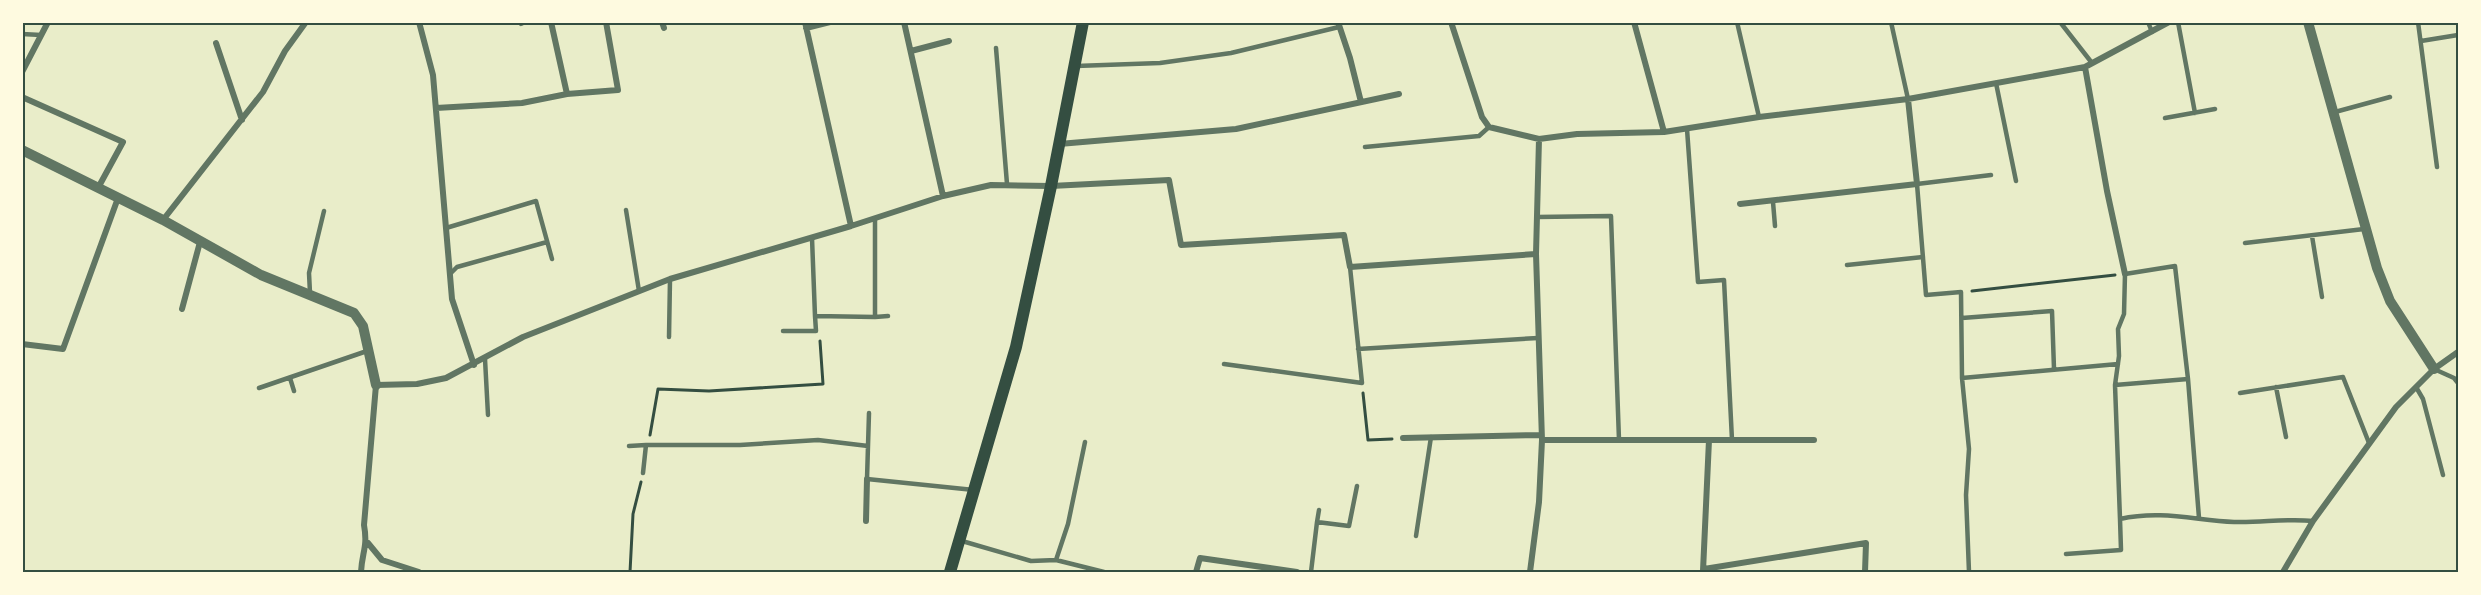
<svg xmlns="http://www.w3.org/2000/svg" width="2481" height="595" font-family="Quicksand,sans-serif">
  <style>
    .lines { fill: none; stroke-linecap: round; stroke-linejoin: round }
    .path { stroke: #344e41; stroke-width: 3 }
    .service { stroke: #617663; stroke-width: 4.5 }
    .minor { stroke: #617663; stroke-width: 6 }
    .tertiary { stroke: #617663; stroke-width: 10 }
    .secondary { stroke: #344e41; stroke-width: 12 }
    .neatline { fill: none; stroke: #344e41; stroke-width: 2 }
  </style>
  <rect width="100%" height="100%" fill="#e9edc9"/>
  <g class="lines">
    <path class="path" d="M1972,291L2115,275
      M1363,393L1368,440L1392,439
      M650,435L658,389L709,391L823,384L820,341
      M630,572L633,514L641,482"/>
    <path class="service" d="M1737,22L1759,117
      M1891,22L1908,99
      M2060,22L2092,63
      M2148,22L2152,32
      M2178,22L2195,113
      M2418,22L2437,167
      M22,34L41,35
      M2421,41L2458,35
      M996,48L1007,184
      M1076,66L1160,63L1231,53L1339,27
      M1996,83L2016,181
      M2335,112L2390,97
      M2165,118L2215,109
      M1687,129L1698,282L1724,280L1732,440
      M1365,147L1479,136L1489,127
      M1773,202L1775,226
      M626,210L639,291
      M1537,217L1611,216L1619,440
      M446,228L536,201L552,259
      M2312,236L2322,297
      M812,238L815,316L875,317V219
      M2245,243L2364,229
      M1847,265L1923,257
      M450,274L457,267L547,242
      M310,293L309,273L324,211
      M875,317L888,316
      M1962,318L2052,311L2054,369
      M783,331H816L815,316
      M669,337L670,279
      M1358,349L1538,338
      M485,359L488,415
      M1224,364L1362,383L1350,267
      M2434,369L2454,378L2458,383
      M290,378L294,391
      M1962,378L2118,364
      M2115,385L2188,379
      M2276,387L2286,437
      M2416,387L2423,399L2443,475
      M259,388L367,351
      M2240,393L2343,377L2369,443
      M629,446L646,445
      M868,446L869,413
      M643,473L646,445H740L818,440L868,446L867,479L974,490
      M2199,518L2188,379L2175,266L2125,274L2124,314L2118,329L2119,356L2115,385L2120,519C2161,510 2194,520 2234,522C2261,523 2286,518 2313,521
      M1317,522L1319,510
      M1416,536L1431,437
      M962,541L1031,561L1056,560L1104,572
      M2066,554L2121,550L2120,519
      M1056,560L1068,524L1085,442
      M1311,572L1317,522L1349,526L1357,486
      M1969,572L1966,495L1969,449L1962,378L1961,292L1926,295L1917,184L1991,175"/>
    <path class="minor" d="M419,22L433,75L452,299L474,365
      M662,22L664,28
      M805,22L851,226
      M904,22L943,196
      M1338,22L1350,58L1361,102
      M1451,22L1482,117L1489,127L1539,139L1577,134L1664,132L1759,117L1908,99L2085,67L2169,22
      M1634,22L1664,132
      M521,23L523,22
      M806,28L830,22
      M216,43L242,120
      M911,51L949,41
      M2085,67L2107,191L2125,274
      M22,72L48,22
      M567,94L618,90L606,22
      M22,97L123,142L98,188
      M436,108L522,103L567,94L551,22
      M1059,144L1236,129L1399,94
      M1740,204L1917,184L1908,99
      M163,220L263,92L285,51L306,22
      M182,309L200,242
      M22,344L63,349L118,198
      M1403,438L1541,435
      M1542,440H1814
      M866,521L867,479
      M368,543L382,560L419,572
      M1704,569L1866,543L1865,572
      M1703,571L1709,440
      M361,572C362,552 368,547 364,525L376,385L417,384L446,378L523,337L670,279L851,226L943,196L991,185L1051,186L1169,180L1181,245L1344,235L1350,267L1536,254
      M1196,572L1200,558L1297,572
      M1530,572L1539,502L1542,440L1536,254L1539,139
      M2283,572L2313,521L2396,407L2434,369L2458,352"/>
    <path class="tertiary" d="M2308,22L2377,268L2390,301L2434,369
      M22,150L163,220L261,275L354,313L363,326L376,385"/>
    <path class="secondary" d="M950,572L1016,347L1051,186L1083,22"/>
  </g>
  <rect width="2481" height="595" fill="none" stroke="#fefae0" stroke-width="48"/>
  <rect x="24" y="24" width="2433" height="547" class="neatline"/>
</svg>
